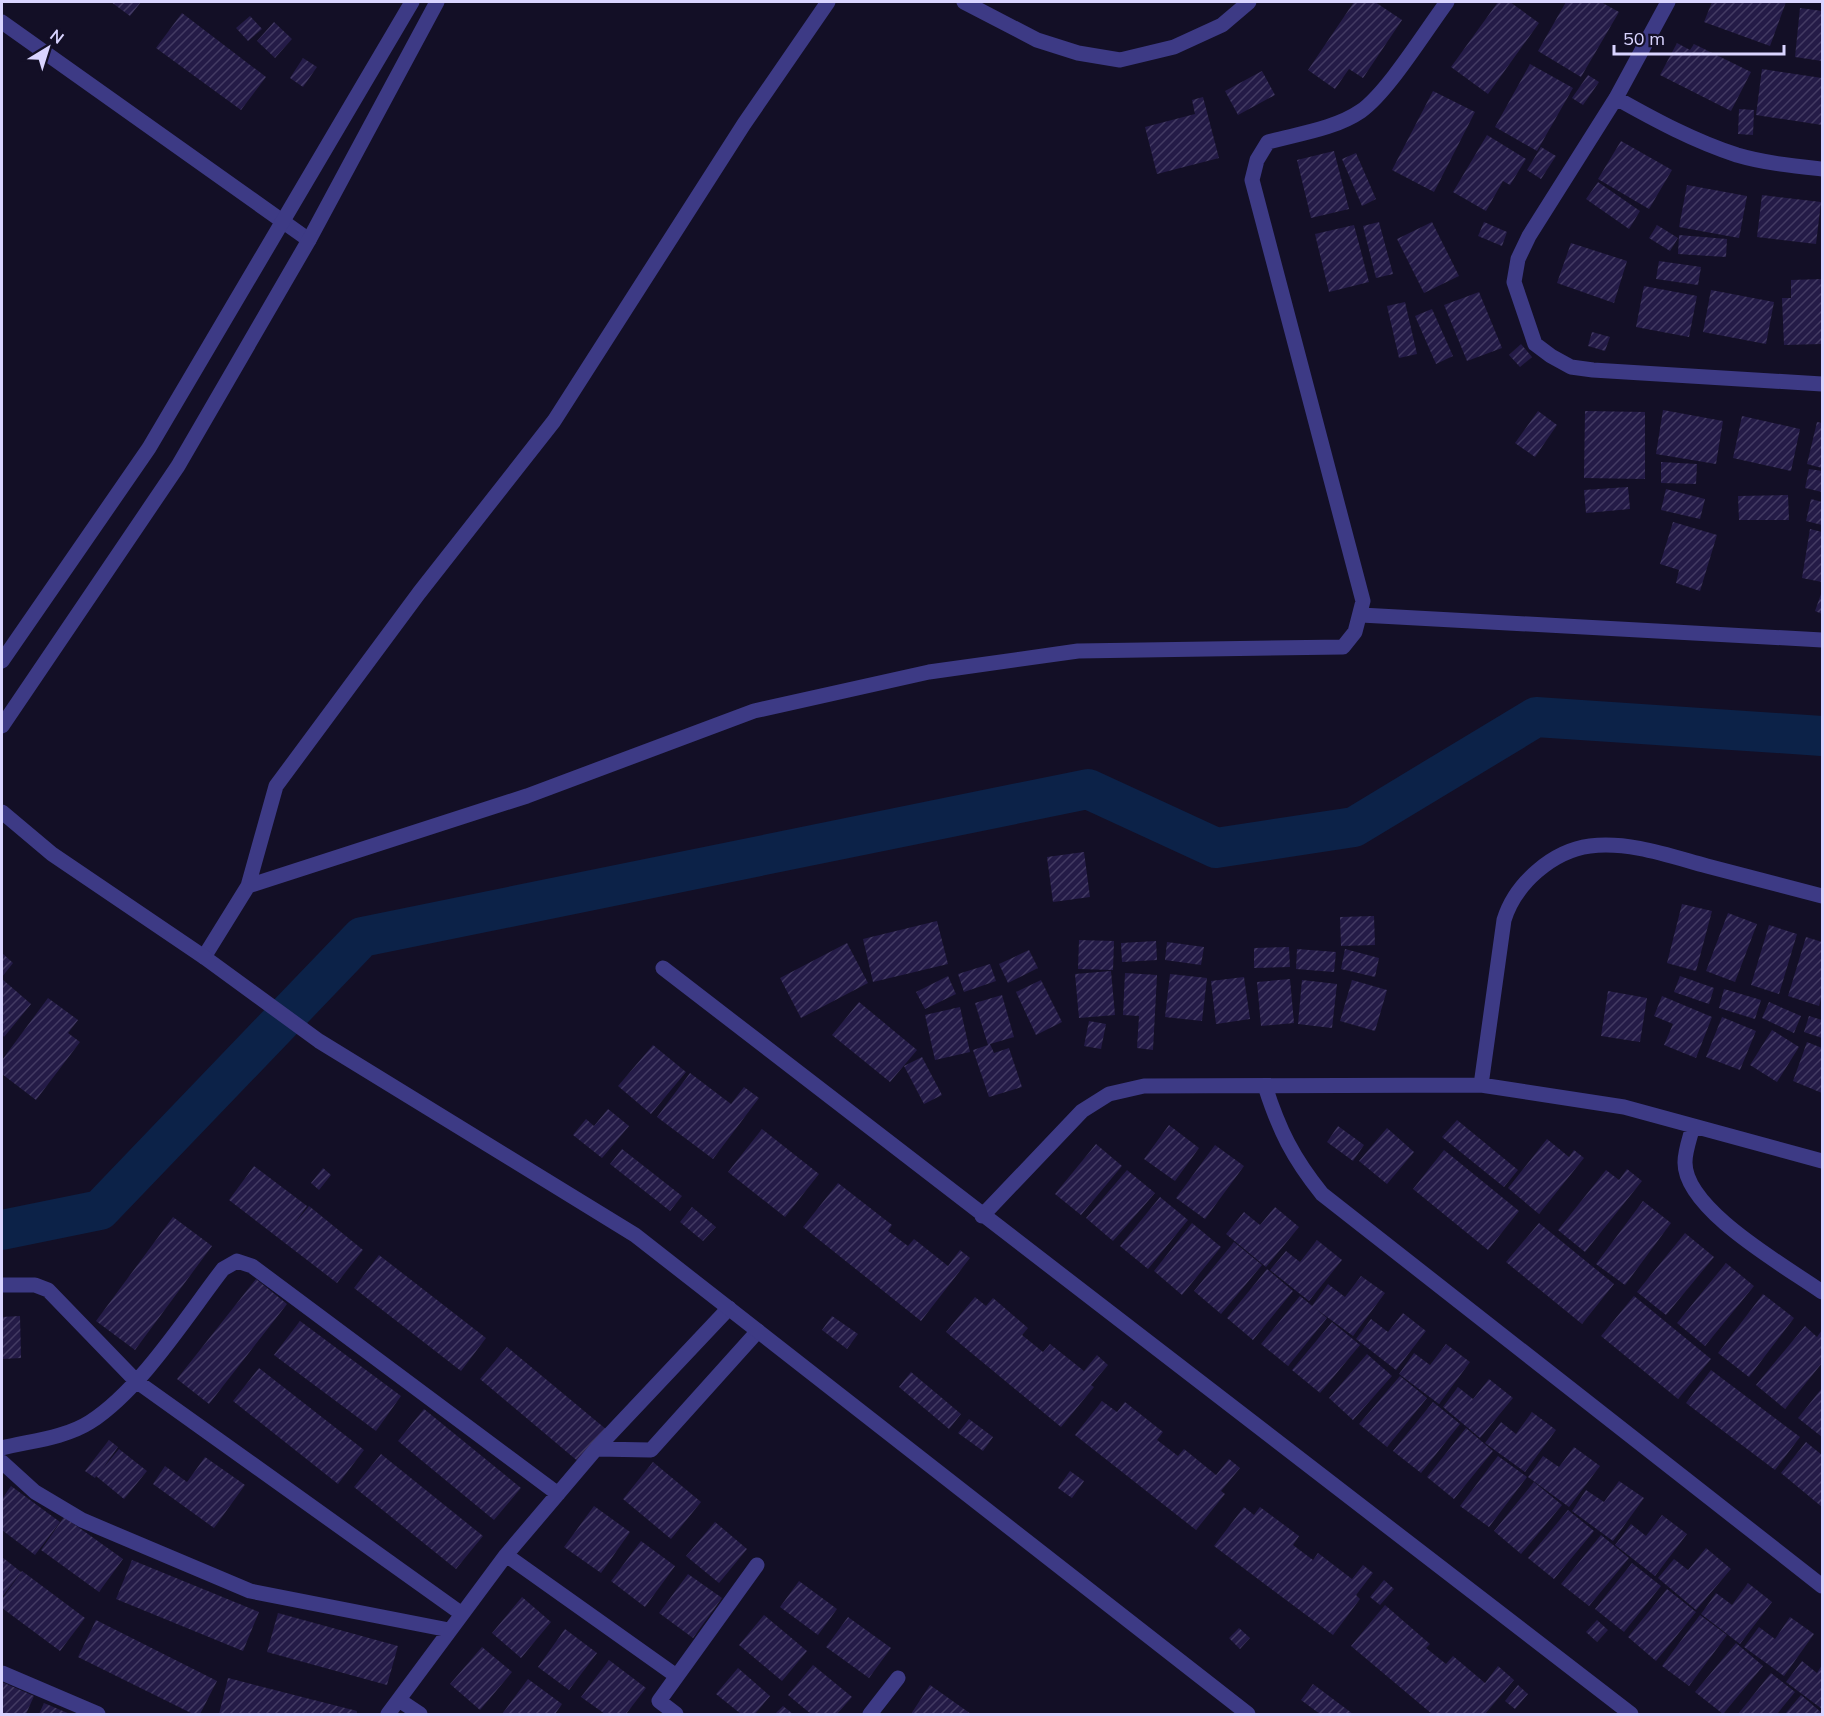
<svg xmlns="http://www.w3.org/2000/svg" width="1824" height="1716" font-family="Mulish,sans-serif">
  <style>
    .lines { fill: none; stroke-linecap: round; stroke-linejoin: round }
    .river { stroke: #0c2248; stroke-width: 40 }
    .building { fill: url(#building-hatch) }
    .minor { stroke: #3d3a85; stroke-width: 15 }
    .tertiary { stroke: #3d3a85; stroke-width: 15 }
  </style>
  <defs>
    <pattern id="building-hatch" width="6" height="6" patternUnits="userSpaceOnUse" patternTransform="scale(1.5)"><rect width="6" height="6" fill="#241b47"/><path d="M-1 1l2-2M0 6l6-6M5 7l2-2" fill="none" stroke="#433b63"/></pattern>
  </defs>
  <rect width="100%" height="100%" fill="#130f26"/>
  <g class="lines">
    <path class="river" d="M2,1230L100,1210L362,937L1088,789L1216,848L1354,827L1536,717L1822,736"/>
  </g>
  <path class="building" d="M111,2H141L130,16Z
    M1354,2H1375L1402,20L1363,78L1349,69L1335,89L1308,70Z
    M1498,2H1510L1539,23L1488,94L1451,67Z
    M1566,2H1601L1619,12L1581,77L1538,51Z
    M1712,2H1786L1770,46L1704,22Z
    M1800,8L1822,11V61L1795,57Z
    M182,13L266,77L241,110L156,48Z
    M250,16L262,29L248,41L236,28Z
    M274,22L292,39L275,58L257,41Z
    M1677,43L1690,50L1694,44L1751,72L1731,111L1660,75Z
    M303,58L317,67L303,87L290,78Z
    M1530,64L1573,88L1537,151L1495,127Z
    M1762,69L1822,78V125L1756,115Z
    M1262,71L1275,95L1238,115L1225,91Z
    M1588,75L1599,82L1583,105L1572,98Z
    M1433,91L1475,112L1434,192L1392,170Z
    M1203,97L1219,158L1157,174L1145,127L1195,114L1192,100Z
    M1739,109L1754,110L1753,135L1738,134Z
    M1487,135L1526,159L1510,185L1503,181L1486,211L1453,192Z
    M1621,141L1672,170L1649,209L1598,179Z
    M1541,147L1556,156L1541,179L1527,170Z
    M1334,151L1349,209L1311,218L1297,160Z
    M1356,153L1376,199L1362,206L1342,159Z
    M1598,182L1640,211L1629,229L1586,199Z
    M1687,185L1747,196L1739,238L1679,227Z
    M1762,195L1821,202L1816,244L1757,237Z
    M1379,222L1393,274L1376,278L1363,226Z
    M1432,222L1459,276L1424,293L1397,239Z
    M1484,222L1507,232L1502,246L1478,236Z
    M1354,225L1369,282L1329,292L1315,234Z
    M1657,225L1678,238L1670,251L1649,238Z
    M1679,235L1727,239L1726,257L1678,254Z
    M1571,243L1627,261L1614,303L1557,283Z
    M1659,261L1701,267L1698,285L1656,279Z
    M1822,279V344L1784,345L1782,298H1791V280Z
    M1644,286L1697,296L1689,337L1636,327Z
    M1711,290L1774,302L1766,344L1703,332Z
    M1479,292L1502,348L1467,361L1444,305Z
    M1405,302L1417,354L1399,358L1387,306Z
    M1432,309L1453,356L1436,364L1415,316Z
    M1592,332L1610,337L1605,351L1588,346Z
    M1521,344L1532,357L1520,367L1509,355Z
    M1663,410L1723,421L1716,464L1656,454Z
    M1538,411L1557,425L1535,457L1515,443Z
    M1585,411L1645,412V479L1584,478Z
    M1742,416L1800,429L1791,471L1733,458Z
    M1817,422L1822,423V468L1807,464Z
    M1661,462L1697,464L1696,484L1661,483Z
    M1809,469L1822,471V492L1805,488Z
    M1628,487L1630,509L1586,513L1584,490Z
    M1666,489L1705,499L1700,519L1661,510Z
    M1788,495L1789,520H1739L1738,496Z
    M1811,499L1822,502V525L1806,521Z
    M1673,522L1717,535L1700,591L1676,583L1679,570L1660,564Z
    M1810,529L1822,532V582L1802,578Z
    M1821,594L1822,595V614L1815,611Z
    M1084,852L1090,897L1053,902L1047,857Z
    M1682,904L1712,911L1696,971L1667,963Z
    M1728,913L1757,924L1735,982L1706,971Z
    M1374,916L1375,945L1341,946L1340,917Z
    M937,921L948,964L873,982L863,939Z
    M1769,925L1797,934L1779,994L1751,985Z
    M1806,937L1822,942V995L1819,1006L1788,996Z
    M1079,940L1114,941L1113,970L1078,969Z
    M1156,941L1157,960L1122,962L1121,943Z
    M1167,942L1204,947L1201,965L1165,960Z
    M847,943L868,983L801,1018L780,978Z
    M1289,947L1290,967L1254,968V948Z
    M1297,949L1336,952L1334,972L1296,969Z
    M1345,949L1379,958L1375,977L1341,969Z
    M1029,950L1038,968L1008,983L999,964Z
    M2,953L13,963L2,977Z
    M990,964L996,981L964,992L958,974Z
    M1111,971L1115,1015L1079,1018L1075,974Z
    M1125,973L1157,975L1153,1050L1137,1048L1139,1016L1123,1015Z
    M1170,974L1207,978L1202,1021L1165,1017Z
    M948,976L956,994L925,1009L916,992Z
    M1680,976L1714,988L1709,1004L1674,992Z
    M1244,977L1250,1019L1216,1024L1211,981Z
    M2,979L31,1004L4,1037L2,1034Z
    M1290,979L1294,1023L1261,1026L1257,982Z
    M1041,980L1062,1022L1036,1035L1016,992Z
    M1302,980L1337,984L1332,1028L1298,1024Z
    M1352,980L1387,990L1375,1031L1340,1021Z
    M1724,989L1761,1000L1755,1019L1719,1008Z
    M1608,991L1647,998L1640,1042L1601,1036Z
    M1002,995L1014,1037L990,1044L994,1053L1009,1048L1022,1087L989,1097L973,1050L988,1045L975,1003Z
    M1662,996L1712,1017L1696,1058L1664,1045L1673,1024L1654,1016Z
    M48,998L78,1020L68,1033L80,1042L36,1100L2,1074V1060Z
    M859,1002L917,1050L890,1082L832,1035Z
    M1769,1002L1801,1016L1794,1033L1762,1018Z
    M960,1007L970,1052L935,1060L925,1015Z
    M1809,1016L1822,1020V1038L1804,1032Z
    M1722,1017L1756,1031L1740,1070L1706,1057Z
    M1089,1021L1106,1024L1101,1049L1084,1046Z
    M1772,1030L1799,1047L1777,1082L1750,1065Z
    M1807,1042L1822,1048V1093L1793,1081Z
    M653,1045L686,1072L651,1114L618,1086Z
    M922,1057L942,1095L924,1104L904,1066Z
    M690,1073L731,1104L744,1087L759,1098L713,1159L657,1117Z
    M608,1109L629,1126L602,1158L573,1135L586,1119L594,1126Z
    M1457,1120L1518,1170L1504,1187L1442,1137Z
    M1169,1125L1199,1148L1175,1181L1144,1159Z
    M1338,1126L1364,1145L1353,1161L1327,1142Z
    M1387,1128L1414,1152L1387,1184L1359,1161Z
    M762,1129L819,1174L785,1217L728,1172Z
    M1547,1139L1569,1157L1574,1150L1584,1158L1539,1214L1508,1188Z
    M1096,1144L1122,1166L1081,1215L1055,1194Z
    M1215,1145L1244,1166L1205,1219L1176,1198Z
    M622,1149L682,1196L670,1211L610,1164Z
    M1444,1150L1519,1211L1488,1250L1413,1189Z
    M254,1166L307,1206L294,1224L309,1206L363,1250L337,1283L229,1200Z
    M323,1168L331,1175L319,1190L311,1183Z
    M1627,1169L1642,1181L1585,1252L1558,1230L1606,1170L1619,1180Z
    M1127,1170L1155,1193L1113,1241L1086,1218Z
    M838,1183L892,1225L888,1231L908,1246L914,1239L948,1266L960,1250L970,1258L921,1321L803,1227Z
    M1160,1197L1188,1220L1148,1269L1120,1246Z
    M1643,1201L1671,1223L1625,1285L1596,1264Z
    M692,1207L716,1227L703,1241L680,1222Z
    M1275,1207L1299,1227L1266,1267L1226,1234L1244,1212L1260,1225Z
    M173,1217L212,1246L135,1350L96,1321Z
    M1192,1223L1221,1247L1182,1295L1154,1271Z
    M1539,1223L1614,1284L1582,1324L1506,1262Z
    M1685,1233L1714,1257L1666,1315L1637,1292Z
    M1317,1240L1342,1260L1309,1301L1270,1270L1286,1251L1300,1262Z
    M1234,1242L1262,1265L1221,1314L1194,1291Z
    M379,1255L486,1338L461,1371L354,1288Z
    M1726,1263L1754,1286L1705,1346L1677,1323Z
    M1267,1269L1293,1291L1253,1340L1227,1318Z
    M1361,1276L1385,1293L1353,1336L1312,1306L1328,1284L1345,1297Z
    M256,1279L287,1304L209,1404L177,1379Z
    M1763,1294L1794,1318L1749,1377L1718,1353Z
    M1300,1296L1327,1318L1288,1366L1261,1344Z
    M1634,1296L1711,1359L1678,1399L1601,1336Z
    M975,1297L986,1306L993,1298L1028,1328L1022,1335L1043,1352L1050,1344L1084,1371L1097,1355L1108,1365L1091,1385L1094,1387L1061,1427L946,1332Z
    M1403,1313L1426,1331L1396,1370L1356,1339L1371,1319L1388,1332Z
    M20,1316L21,1358L2,1359V1317Z
    M832,1316L858,1334L847,1349L822,1330Z
    M300,1321L401,1396L376,1431L274,1355Z
    M1332,1322L1360,1345L1320,1393L1292,1370Z
    M1805,1326L1817,1337L1822,1330V1363L1785,1409L1756,1385Z
    M1446,1344L1470,1362L1439,1404L1399,1374L1414,1353L1430,1365Z
    M507,1347L607,1430L580,1463L480,1379Z
    M1367,1354L1392,1376L1353,1420L1329,1398Z
    M259,1368L364,1450L338,1484L233,1401Z
    M1711,1370L1800,1437L1775,1470L1686,1403Z
    M911,1372L961,1414L949,1429L899,1387Z
    M1400,1376L1427,1398L1387,1447L1359,1424Z
    M1489,1379L1513,1398L1480,1438L1443,1407L1458,1387L1473,1399Z
    M1822,1388V1437L1798,1418Z
    M1102,1401L1117,1412L1125,1402L1163,1432L1157,1440L1178,1456L1184,1449L1216,1475L1229,1459L1240,1468L1221,1491L1225,1494L1196,1530L1075,1435Z
    M1433,1402L1460,1424L1421,1473L1393,1451Z
    M424,1409L521,1488L494,1520L398,1441Z
    M1532,1412L1556,1430L1525,1472L1485,1443L1501,1422L1516,1434Z
    M969,1419L993,1437L983,1451L958,1433Z
    M1466,1428L1493,1451L1454,1499L1427,1477Z
    M109,1440L118,1447L103,1468L119,1449L147,1471L124,1499L96,1476L95,1478L85,1471Z
    M1806,1442L1822,1455V1507L1781,1473Z
    M1574,1447L1600,1466L1569,1507L1528,1477L1543,1456L1559,1467Z
    M381,1454L483,1536L456,1569L354,1487Z
    M1498,1456L1527,1477L1489,1527L1460,1506Z
    M205,1457L245,1485L214,1528L153,1484L165,1466L187,1482Z
    M653,1462L701,1502L671,1539L623,1499Z
    M1070,1471L1084,1481L1072,1498L1058,1488Z
    M1619,1481L1644,1498L1613,1541L1572,1511L1586,1490L1604,1502Z
    M1534,1482L1562,1505L1521,1554L1494,1531Z
    M11,1486L60,1522L35,1555L2,1530V1499Z
    M594,1506L630,1532L601,1573L564,1547Z
    M1244,1507L1254,1515L1260,1507L1299,1536L1293,1545L1313,1560L1318,1553L1352,1579L1363,1565L1373,1573L1356,1595L1360,1599L1333,1635L1214,1546Z
    M1568,1510L1594,1531L1554,1579L1528,1558Z
    M1662,1515L1687,1534L1655,1576L1615,1545L1631,1524L1646,1536Z
    M64,1517L123,1559L99,1592L41,1550Z
    M715,1522L747,1549L719,1583L686,1556Z
    M1601,1535L1629,1558L1589,1606L1561,1584Z
    M641,1541L675,1566L645,1607L611,1581Z
    M1706,1548L1731,1569L1696,1610L1658,1578L1674,1559L1688,1570Z
    M2,1557L21,1572L2,1597Z
    M132,1560L259,1612L243,1651L116,1599Z
    M1632,1563L1661,1586L1624,1632L1595,1609Z
    M22,1571L85,1618L60,1651L2,1608V1599Z
    M688,1574L722,1598L693,1638L659,1613Z
    M1384,1580L1394,1589L1380,1605L1370,1597Z
    M799,1581L837,1609L818,1635L780,1607Z
    M1748,1583L1772,1602L1740,1644L1701,1614L1716,1593L1732,1605Z
    M1667,1589L1696,1612L1656,1661L1628,1637Z
    M522,1597L551,1622L521,1658L492,1633Z
    M1385,1605L1430,1644L1426,1648L1446,1664L1453,1656L1485,1683L1498,1666L1514,1680L1485,1714H1432L1351,1646Z
    M278,1613L398,1646L387,1685L267,1652Z
    M764,1615L807,1651L782,1681L739,1645Z
    M1700,1615L1727,1635L1689,1686L1662,1666Z
    M848,1617L891,1648L869,1678L826,1647Z
    M1790,1617L1814,1634L1784,1676L1744,1647L1759,1627L1775,1639Z
    M96,1620L217,1681L200,1714H193L78,1657Z
    M1597,1620L1608,1630L1597,1642L1586,1632Z
    M1239,1628L1250,1638L1240,1649L1229,1638Z
    M565,1629L597,1653L569,1690L538,1667Z
    M1736,1643L1763,1666L1723,1714L1695,1692Z
    M482,1647L512,1672L480,1710L450,1684Z
    M609,1660L646,1688L626,1714H605L581,1697Z
    M1802,1661L1817,1673L1822,1665V1709L1786,1682Z
    M813,1665L852,1697L837,1714H811L788,1695Z
    M738,1668L770,1696L755,1714H741L716,1694Z
    M1771,1673L1795,1692L1777,1714H1738Z
    M228,1678L357,1711L356,1714H219Z
    M528,1679L562,1704L555,1714H502Z
    M2,1682L34,1696L26,1714H2Z
    M1313,1684L1353,1714H1320L1301,1700Z
    M930,1685L971,1714H911Z
    M1518,1685L1528,1694L1515,1709L1505,1701Z
    M1801,1695L1822,1713V1714H1785Z
    M44,1703L70,1714H39Z
    M783,1706L793,1714H775Z"/>
  <g class="lines">
    <path class="minor" d="M964,2L1037,40L1078,53L1120,60L1174,47L1222,25L1249,2
      M1668,2L1616,98L1529,236L1518,259L1514,282L1535,344L1551,356L1571,367L1593,370L1822,384
      M2,22L309,240
      M1616,98C1655,120 1694,141 1737,155C1764,163 1794,166 1822,169
      M1361,615L1822,640
      M248,886L276,786L419,593L554,421L744,124L828,2
      M204,957L248,886L527,796L754,711L929,672L1078,651L1343,647L1355,632L1363,601L1252,180L1257,160L1268,142C1297,134 1335,129 1361,111C1388,92 1426,30 1447,2
      M663,968L1631,1714
      M1481,1085L1504,920C1515,884 1552,851 1590,846C1629,841 1670,856 1707,866C1746,876 1784,886 1822,896
      M1265,1086C1279,1130 1293,1158 1322,1194L1822,1586
      M1693,1126C1690,1138 1685,1151 1685,1162C1684,1210 1787,1267 1822,1292
      M982,1216L1082,1111L1109,1094L1144,1086L1481,1085L1624,1107L1822,1161
      M2,1285H35L48,1290L136,1381L462,1614
      M2,1448C30,1441 65,1438 90,1422C141,1389 186,1317 223,1269L237,1261L252,1266L558,1494
      M596,1449L651,1450L758,1331
      M2,1462L35,1492L82,1520L250,1591L449,1630
      M506,1555L675,1675
      M2,1673L98,1714
      M399,1700L420,1714
      M388,1714L506,1555L596,1449L729,1308
      M676,1714L659,1701L757,1565
      M870,1714L898,1678"/>
    <path class="tertiary" d="M2,661L149,448L412,2
      M2,726L178,466L309,240L437,2
      M2,812L52,854L204,957L319,1041L635,1235L1248,1714"/>
  </g>
  <rect width="1824" height="1716" fill="none" stroke="#d9d4ff" stroke-width="6"/>
  <g transform="translate(48 48) rotate(38)" stroke="#130f26" stroke-width="4.5" paint-order="stroke">
  <path d="M0-4.5L10 22L0 15L-10 22Z" fill="#d9d4ff"/>
  <text y="-9" font-size="16" font-weight="bold" text-anchor="middle" fill="#d9d4ff">N</text>
  </g>
  <path d="M1614 45v9h170v-9" fill="none" stroke="#d9d4ff" stroke-width="3"/>
  <text x="1623" y="45" font-size="18" fill="#d9d4ff" stroke="#130f26" stroke-width="4.5" paint-order="stroke">50 m</text>
</svg>
